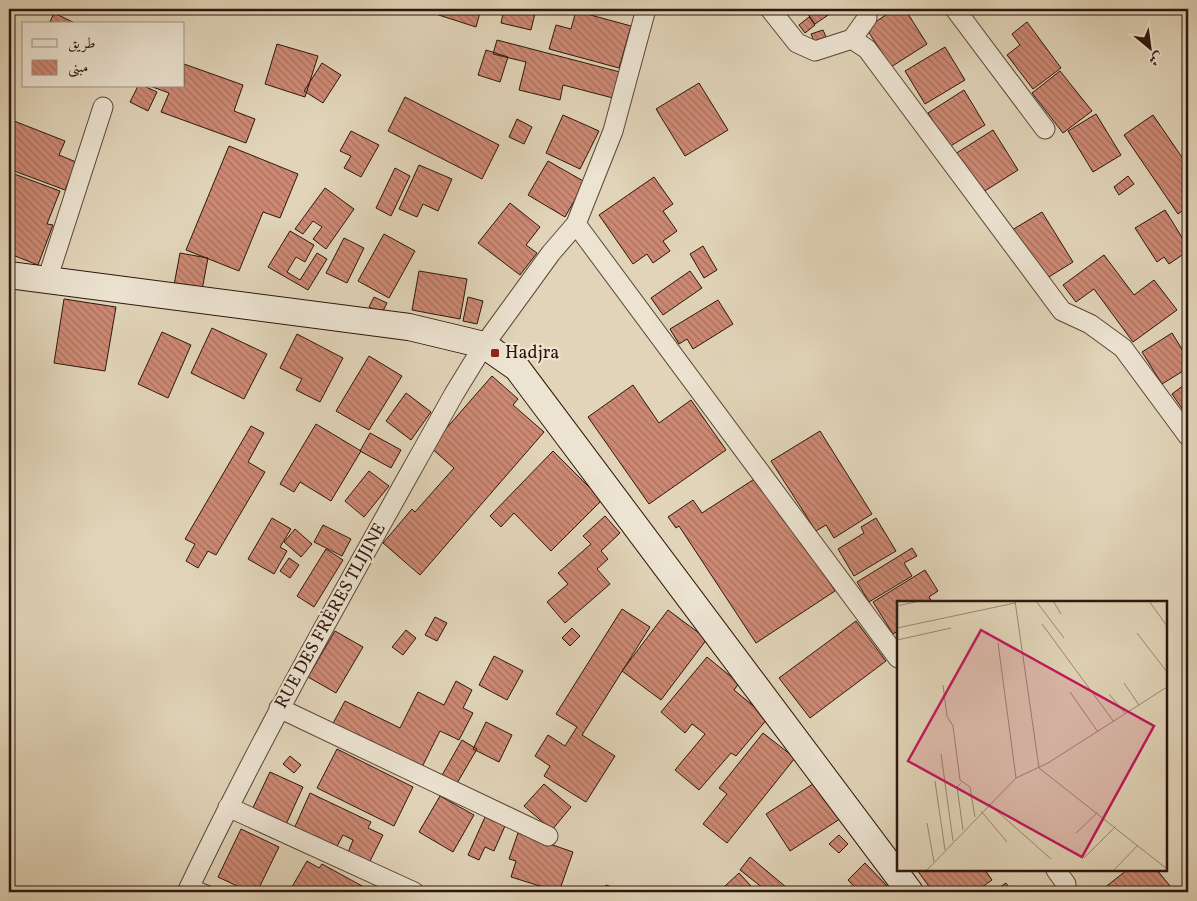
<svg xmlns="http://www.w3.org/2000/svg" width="1197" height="901" font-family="Vollkorn,Amiri,serif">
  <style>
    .building { fill: url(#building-back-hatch); stroke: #2d160d }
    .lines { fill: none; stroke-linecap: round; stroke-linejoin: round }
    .lane-casing { stroke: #5a4638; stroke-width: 11 }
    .street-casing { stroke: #5a4638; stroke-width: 21 }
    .secondary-casing { stroke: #2d160d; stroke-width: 28 }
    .lane { stroke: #ece3d1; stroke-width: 9 }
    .street { stroke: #ece3d1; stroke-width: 19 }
    .secondary { stroke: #ece3d1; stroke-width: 26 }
    .poi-dot { fill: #8f2418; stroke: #ece3d1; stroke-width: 2 }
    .labels { text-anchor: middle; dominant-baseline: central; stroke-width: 4.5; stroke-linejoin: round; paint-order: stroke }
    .poi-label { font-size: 18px; fill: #2d160d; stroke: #ece3d1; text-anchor: start }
    .street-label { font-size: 18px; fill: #2d160d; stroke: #ece3d1 }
    .inset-road { fill: none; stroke: #998874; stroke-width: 1 }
    .view { fill: #c2185b; fill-opacity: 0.15; stroke: #c2185b; stroke-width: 2.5 }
    .inset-edge { fill: none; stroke: #2d160d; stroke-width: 2.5 }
  </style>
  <defs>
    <pattern id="building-back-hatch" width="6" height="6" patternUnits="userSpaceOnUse" patternTransform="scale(1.25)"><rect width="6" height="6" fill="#cd8974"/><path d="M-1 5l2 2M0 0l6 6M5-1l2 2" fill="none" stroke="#a76f5e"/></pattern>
  </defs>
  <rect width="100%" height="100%" fill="#e1d4b8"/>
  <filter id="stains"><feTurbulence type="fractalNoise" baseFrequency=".004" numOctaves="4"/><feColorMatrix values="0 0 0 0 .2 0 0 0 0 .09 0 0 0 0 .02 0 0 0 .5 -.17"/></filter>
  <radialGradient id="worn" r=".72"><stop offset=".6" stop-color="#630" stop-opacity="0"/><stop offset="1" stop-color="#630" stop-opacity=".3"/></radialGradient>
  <path class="building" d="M420,9H481L476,27Z
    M504,9H536L531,30L501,23Z
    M804,9H837L815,24Z
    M895,9H905L927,44L891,67L866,28Z
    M576,11L631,26L619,68L549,49L556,25L571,29Z
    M54,13L77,24H49Z
    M809,17L815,25L805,33L799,25Z
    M1027,22L1061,68L1033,89L1007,55L1020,45L1012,34Z
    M823,30L826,37L814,41L811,34Z
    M497,40L620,72L613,98L563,85L560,100L519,90L526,62L493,54Z
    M277,44L318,56L305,97L265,84Z
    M945,47L965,80L925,104L905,71Z
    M486,50L508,57L500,82L478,75Z
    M322,63L341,75L323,103L304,91Z
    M184,64L243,85L234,111L255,119L246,143L161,112L169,93L150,86H184Z
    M1060,71L1092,111L1063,133L1032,93Z
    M699,83L728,130L685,156L656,109Z
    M138,86H144L157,92L148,111L130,102Z
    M964,90L985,125L949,147L928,113Z
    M405,97L499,145L482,179L388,131Z
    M1096,114L1121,155L1093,172L1068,131Z
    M563,115L599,131L580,169L546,153Z
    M1153,115L1188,166V207L1178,214L1124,135Z
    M9,119L65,141L59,155L76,162L65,190L9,169Z
    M517,119L532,127L524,144L509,137Z
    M993,130L1018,170L980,194L955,154Z
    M351,131L379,145L361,177L344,168L351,156L340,151Z
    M229,146L298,174L280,218L263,212L239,271L186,250Z
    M548,161L585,182L565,217L528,195Z
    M419,165L452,179L438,211L423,204L417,217L399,209Z
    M395,168L410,176L391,216L376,208Z
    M9,172L60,191L47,224L53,225L38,265L10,254L9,258Z
    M1128,176L1134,184L1119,195L1114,187Z
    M654,177L673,204L663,211L677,231L663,241L670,251L653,263L647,254L633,264L599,215Z
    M325,188L354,209L326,249L313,239L322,227L313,221L303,234L295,229Z
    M510,203L540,227L526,245L537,253L520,275L478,243Z
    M1165,210L1188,247V251L1169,264L1164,257L1157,262L1135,228Z
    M1042,212L1073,262L1044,280L1012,230Z
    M290,231L314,245L305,262L296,257L287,272L300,280L317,253L327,259L308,290L268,267Z
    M384,234L415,251L389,298L358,281Z
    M344,238L364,248L347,283L326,273Z
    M703,246L717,270L704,278L690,254Z
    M180,253L208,258L202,290L174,285Z
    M1104,255L1134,295L1154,280L1177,310L1133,342L1094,289L1076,302L1063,285Z
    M419,271L467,279L460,319L412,310Z
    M690,271L702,288L663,315L651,298Z
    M374,297L387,303L382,313L369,307Z
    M468,297L483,301L477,324L463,321Z
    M64,299L116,307L105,371L54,363Z
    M718,300L733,324L693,349L687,339L679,344L670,329Z
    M212,328L267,354L244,399L191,373Z
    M162,332L191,345L168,398L138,384Z
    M1172,333L1188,359V368L1162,384L1142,352Z
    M297,334L343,358L320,402L296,390L302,379L280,368Z
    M369,356L402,376L369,430L336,411Z
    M492,376L518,399L513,405L544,432L420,575L383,543L412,509L415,512L454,468L430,447Z
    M1188,382V417L1172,394Z
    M633,385L659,423L691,400L726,450L649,504L588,417Z
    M406,393L431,412L411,440L386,421Z
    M316,424L361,451L331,501L300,482L294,492L280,484Z
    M251,426L264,433L248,462L265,472L216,555L208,551L198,568L186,561L195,544L185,539Z
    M820,431L872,514L834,538L826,525L816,531L771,461Z
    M370,433L401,450L391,468L360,451Z
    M553,451L602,500L551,551L514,513L501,527L490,516Z
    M369,471L389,486L364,517L345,501Z
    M759,476L835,591L756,643L679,526L676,528L668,517L693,500L702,513Z
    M605,516L620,533L601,551L608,559L597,569L610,584L565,623L547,602L568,584L558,573L591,544L583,536Z
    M272,518L291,529L280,547L287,551L274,574L248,559Z
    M876,518L896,551L854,576L838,549L864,533L861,527Z
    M323,525L351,539L342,556L314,542Z
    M295,529L312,544L301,557L284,542Z
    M912,548L917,556L904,563L912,576L869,602L857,582Z
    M326,549L343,560L314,607L297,596Z
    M289,558L299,565L290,578L280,571Z
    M925,570L938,591L929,597L932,602H898V631L893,634L873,602Z
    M622,609L650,627L582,735L615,756L586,802L544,776L550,766L535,756L548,735L565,746L577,727L556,714Z
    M668,610L707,639L661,700L622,671Z
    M435,617L447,623L437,641L425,635Z
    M856,621L886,661L810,718L779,678Z
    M572,628L580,636L570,646L562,638Z
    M406,630L416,638L403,655L392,647Z
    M335,631L363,647L336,693L308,677Z
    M494,656L523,671L507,700L479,685Z
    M707,657L739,683L734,690L768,718L736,756L731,753L699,790L675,770L705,734L692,724L685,733L661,712Z
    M456,681L472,690L463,708L473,713L459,740L440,731L420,771L331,727L345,701L400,728L418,692L444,705Z
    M486,722L512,735L499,762L473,749Z
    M763,733L795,758L727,843L703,824L727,794L719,788Z
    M462,740L477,749L456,785L441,777Z
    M337,749L413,787L394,826L317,788Z
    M290,756L301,765L294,773L283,764Z
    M270,772L303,787L283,831L249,816Z
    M816,782L840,819L790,851L766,814Z
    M544,784L571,807L552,830L524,806Z
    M310,793L371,822L368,828L383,835L368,865L347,855L353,840L343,835L335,850L293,831Z
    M440,796L474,815L453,852L419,832Z
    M485,817L505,826L494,851L485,847L479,860L468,855Z
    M241,829L279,847L257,892H250L218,877Z
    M518,833L573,852L559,892L511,877L516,861L509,859Z
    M839,835L848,844L839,853L829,844Z
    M750,857L792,892H768L740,870Z
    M307,861L319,868L322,864L373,892H289Z
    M865,863L893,892H859L848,880Z
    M917,870H985L992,880L975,892H933Z
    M1127,870H1157L1175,892H1099Z
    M739,873L751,886L744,892H730L725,886Z
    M1006,883L1012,892H992Z
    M606,885L627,892H603Z"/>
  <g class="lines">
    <defs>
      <path id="lane" d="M191,884L212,892"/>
      <path id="street" d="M770,9L797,43L815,51L852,39L867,49L1062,311L1090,324L1123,348L1188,436
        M955,9L1045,129
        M852,39L867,18L866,9
        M576,224L898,658
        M47,280L103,107
        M279,708L548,836
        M228,807L414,892
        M1056,870L1066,884
        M187,892C268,722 362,559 454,394L484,345L551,253L576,224L613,131L646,9"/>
      <path id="secondary" d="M9,275L409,327L484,345L517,368L910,892"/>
    </defs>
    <use href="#lane" class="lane-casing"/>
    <use href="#street" class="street-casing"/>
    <use href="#secondary" class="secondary-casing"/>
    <use href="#lane" class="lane"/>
    <use href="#street" class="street"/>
    <use href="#secondary" class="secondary"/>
  </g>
  <rect class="poi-dot" x="490" y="348" width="10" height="10" rx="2.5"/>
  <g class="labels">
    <g class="poi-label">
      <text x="505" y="353">Hadjra</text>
    </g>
    <g class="street-label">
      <text transform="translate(331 616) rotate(-61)">RUE DES FRÈRES TLIJINE</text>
    </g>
  </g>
  <g transform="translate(897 601)">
    <rect width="270" height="270" fill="#e1d4b8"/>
    <path class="inset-road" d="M118,0L142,167L270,268M139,0L167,37M156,0L164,13M252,0L270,25M0,5L22,0M145,23L217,121M0,27L118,2M240,32L270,71M0,39L54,27M101,42L119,177M227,82L242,104M46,84L50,115L56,125L63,179L73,186L78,216M173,91L201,131M212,93L228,112M44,153L56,240M38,180L48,249M64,182L60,186L66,229M92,203L154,258M84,210L110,241M30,222L37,261M179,232L201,211M187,257L219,225M29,270L119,177L151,162L270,86M216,270L241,244"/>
    <path class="view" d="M84,29L257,125L185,256L11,160Z"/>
    <rect width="270" height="270" class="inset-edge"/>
  </g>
  <rect width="1197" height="901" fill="none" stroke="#e1d4b8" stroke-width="30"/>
  <rect x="10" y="10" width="1177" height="881" fill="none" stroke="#2d160d" stroke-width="2.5"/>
  <rect x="15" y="15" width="1167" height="871" fill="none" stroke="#2d160d"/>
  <rect x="22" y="22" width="162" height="65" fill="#ece3d1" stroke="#a09183"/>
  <rect x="32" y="39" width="25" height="8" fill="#ece3d1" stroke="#a09183"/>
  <text x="68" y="48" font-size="15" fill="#2d160d">طريق</text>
  <rect x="32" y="60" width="25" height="15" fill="url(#building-back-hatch)" stroke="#a09183"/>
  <text x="68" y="72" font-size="15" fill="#2d160d">مبنى</text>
  <g transform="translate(1150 48) rotate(151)" stroke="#ece3d1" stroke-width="4" paint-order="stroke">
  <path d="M0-4L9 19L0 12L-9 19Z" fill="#2d160d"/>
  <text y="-8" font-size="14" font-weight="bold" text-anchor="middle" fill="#2d160d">ش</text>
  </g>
  <rect width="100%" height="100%" filter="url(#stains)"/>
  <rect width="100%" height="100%" fill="url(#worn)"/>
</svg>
